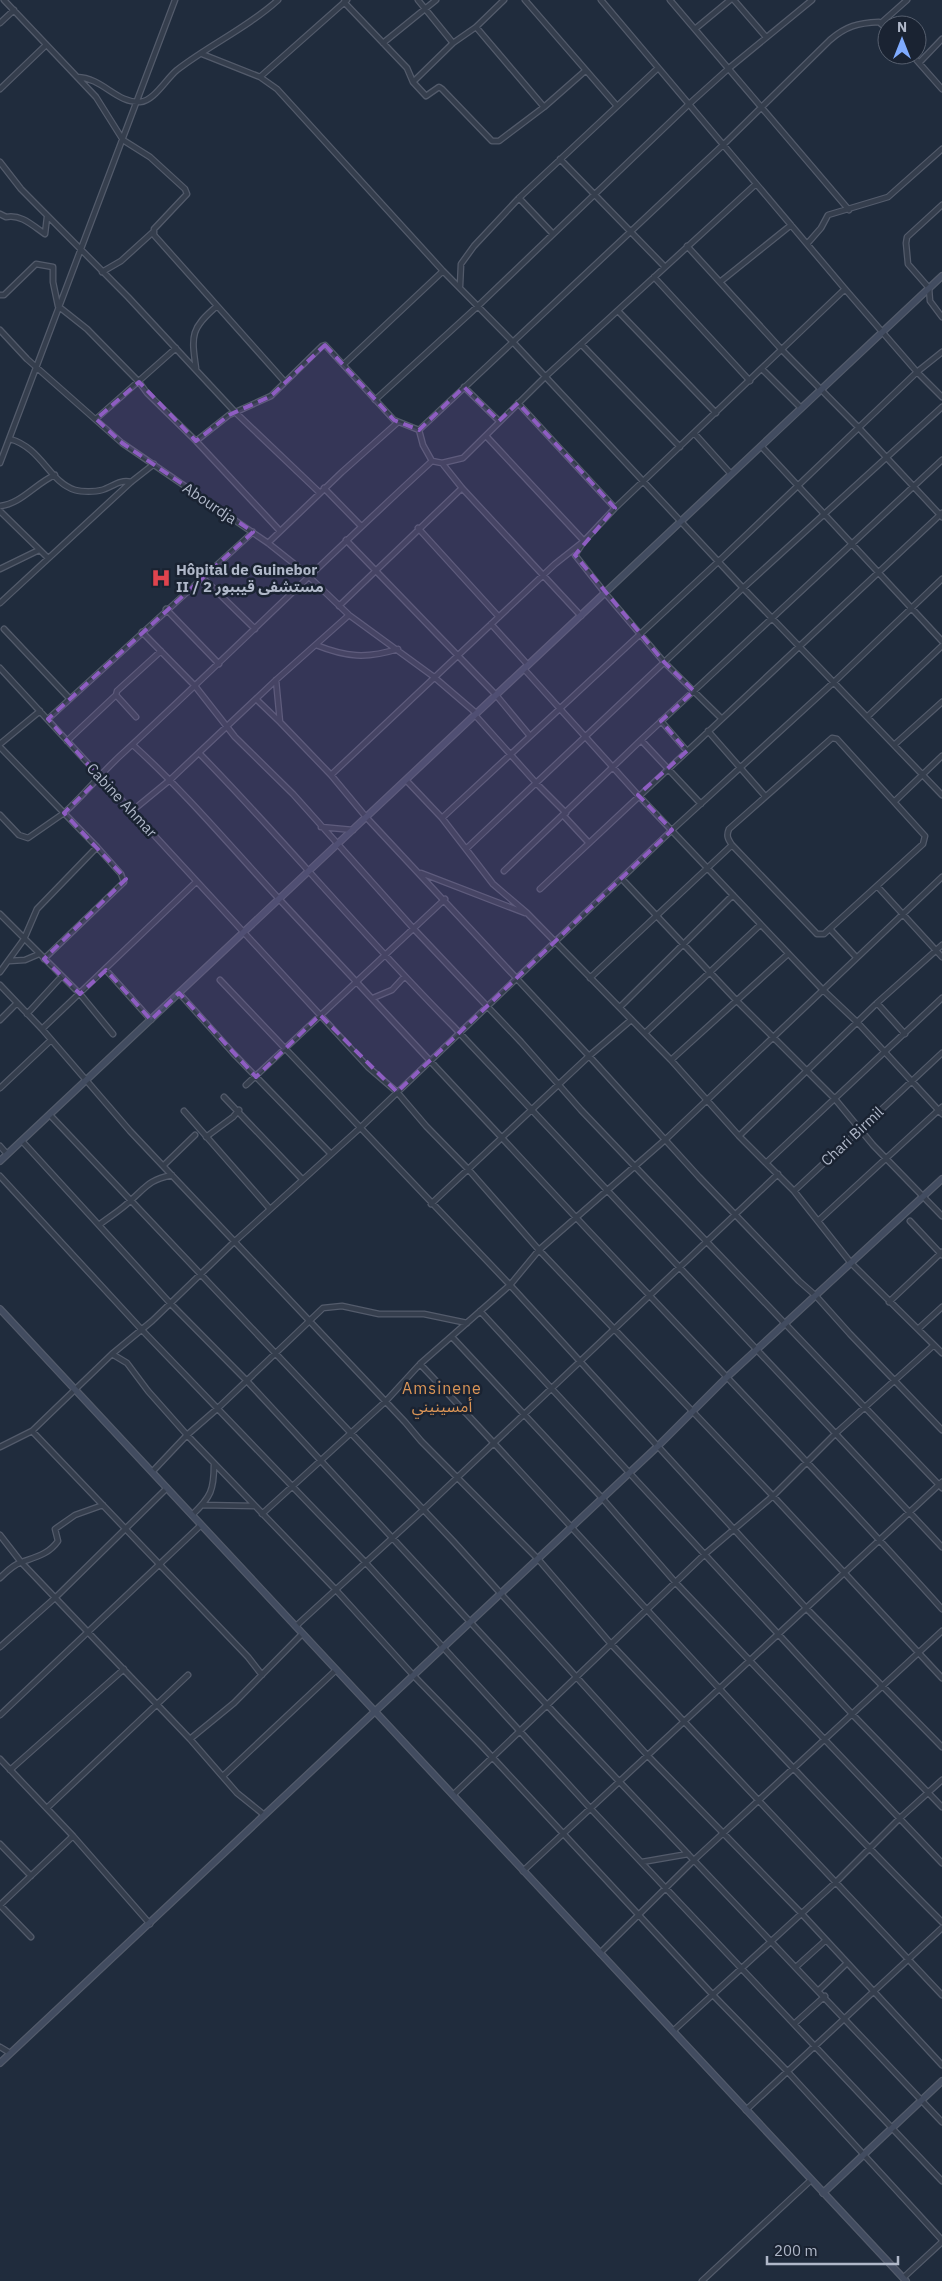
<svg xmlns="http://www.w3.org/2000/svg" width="942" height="2281" font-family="'IBM Plex Sans','Noto Sans Arabic',sans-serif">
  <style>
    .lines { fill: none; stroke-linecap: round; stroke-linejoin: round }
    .street-casing { stroke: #535b6b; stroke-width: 7 }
    .secondary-casing { stroke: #535b6b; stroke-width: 8 }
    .street { stroke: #353e4d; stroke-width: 4.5 }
    .secondary { stroke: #424c60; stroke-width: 5.5 }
    .marked { fill: #8e5dc2; fill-opacity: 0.2; stroke: #8e5dc2; stroke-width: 4; stroke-dasharray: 10 6; stroke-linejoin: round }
    .labels { text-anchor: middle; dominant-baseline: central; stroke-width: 5; stroke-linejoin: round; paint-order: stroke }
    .street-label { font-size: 15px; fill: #b0b8c9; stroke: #1a2332 }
    .poi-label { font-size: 15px; font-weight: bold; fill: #b0b8c9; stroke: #1a2332; text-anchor: start }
    .neighbourhood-label { font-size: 16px; letter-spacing: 1px; fill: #dd9657; stroke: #1a2332 }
  </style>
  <rect width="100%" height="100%" fill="#202c3d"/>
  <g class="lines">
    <defs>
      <path id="street" d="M4,0L96,97L123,140L150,157L185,189L187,194L154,229V235L285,382
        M418,0L453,43
        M525,0L617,106
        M601,0L845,289L917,372L942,397
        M670,0L849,210
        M734,0L766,37
        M344,2L407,68L413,82L426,96L439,87L442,89L492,141H499L544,107L585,71
        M0,23L14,10
        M881,23L907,0
        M476,27L544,107
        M695,29L730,0
        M383,43L436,0
        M202,54L260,77L277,89L443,271L512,341L743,588L942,795
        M912,55L942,89
        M919,63L942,39
        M77,77C103,78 116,103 140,102C154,101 166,79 177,70C209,45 247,28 278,0
        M260,77L347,0
        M413,82L453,43L476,27L504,0
        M0,89L46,45
        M560,159L665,267
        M0,162L21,189L128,297L235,412L320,493
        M519,198L553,234
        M942,205L907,237L906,243L908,264L929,288L930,301L942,317
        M0,214L6,217C21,214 32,225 45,234L47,217
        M807,244L821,228L828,215L888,197L942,149
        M687,246L782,350L858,427L942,517
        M102,272L121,261L153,232
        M654,277L750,381
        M720,282L791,225
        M460,286L461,264L474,246L519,198L658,68
        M845,289L615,508L584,541L555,564L331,775L366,817L589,1056L699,1177L799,1281L816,1296L850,1334L942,1430
        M0,295H4L36,264L53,267V282L58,306L87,329L139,382L147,393L196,441
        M618,311L716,413
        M0,330L27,359L122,443L268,543L302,570L349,615L434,677L476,713
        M581,344L680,447
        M344,364L443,271
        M196,368C191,335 191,328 217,306
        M762,369L801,408
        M464,387L499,421
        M375,400L478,306L688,105L728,69L812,0
        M518,403L615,508
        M96,419L176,348
        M419,430L723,145L830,40C846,26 858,23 879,22L887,29
        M694,433L731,474
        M487,437L584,541L575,555L605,593L664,662L721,718
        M10,439C42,448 49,482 75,490C82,492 95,492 102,490C112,487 120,479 131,482
        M761,446L942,641
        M0,463L175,0
        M442,463L463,458L545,377L756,184
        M324,488L361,526
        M0,506C21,504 36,483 55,475
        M0,511L48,558
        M418,528L499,617
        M280,531L196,441L229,415L271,396L322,346L325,345L394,420L419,430L423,445L432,461L442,463L462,488L581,616
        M346,540L496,695L530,736
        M268,543L342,472L397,423
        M0,569L39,550
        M203,578L255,629
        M0,603L131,482L154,464
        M339,606L462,488
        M166,609L219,664
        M491,624L528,665
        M4,629L70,699
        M142,632L195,686L235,737L293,794L413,928L521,1042L581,1110L942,1488
        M316,645C346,657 366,659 398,649
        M0,668L368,1067L397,1092L426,1126L468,1169L539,1250L510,1285L420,1364L386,1401L262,1514
        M524,669L638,795L822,989L858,1023L942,1114
        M276,680L280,722L331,775
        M256,699L280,722
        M475,715L537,784L566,813
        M136,717L116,695L117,691L161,651
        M867,717L942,646
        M48,719L253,532
        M661,721L687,751
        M708,731L765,796
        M832,738L837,739L925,836L923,844L824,934H817L732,845C728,839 726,836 729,829Z
        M641,740L701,804
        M67,741L116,695
        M0,744L40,711
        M133,745C186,793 231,847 280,900C354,980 429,1059 503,1139C648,1297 799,1449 942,1609
        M894,745L942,702
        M0,747L64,813L28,838L19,835L0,815
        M199,753C286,842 365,938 453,1026L942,1547
        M406,780L442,818L493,884L527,913L671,1060L739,1136L794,1191L851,1263L942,1353
        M895,801L942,756
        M132,811L171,779L276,680L349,615
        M563,815L588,842
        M442,818L719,561L917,372L942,352
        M321,827L353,830
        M466,849L743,588L942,407
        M504,871L641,740L942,460
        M421,873L525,913
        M942,877L666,1139L539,1250L773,1496L942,1678
        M622,879L736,1000L835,1099L873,1145L942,1216
        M877,886L942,957
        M540,889L942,513
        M0,914L80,994L113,1034
        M830,929L856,957
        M44,959L124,882L121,874L97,847
        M9,961L25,960L39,954
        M106,970L151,1020
        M0,972L24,939L37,909L97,847L64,813C84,795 101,773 122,754C226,658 327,557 432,461
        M590,978L732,845
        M220,980L510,1285L807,1609L942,1747
        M0,985L42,1029L130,1131L405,1422L421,1441L538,1559L611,1644L942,1995
        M179,993L233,1053L330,1153
        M373,998L392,990L404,977
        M877,1003L905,1034
        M620,1007L733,895
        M27,1014L61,977
        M0,1020L17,1003
        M42,1029L196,882
        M645,1033L760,925
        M671,1060L788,954
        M246,1085L445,899
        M0,1088L51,1040
        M224,1097L302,1179
        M184,1111L270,1209
        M50,1115L454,1542L648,1756L802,1914L942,2065
        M739,1136L877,1003L942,945
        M206,1137L233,1117L239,1110
        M22,1141L170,1303L247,1381L560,1719L942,2122
        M0,1146L7,1154
        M767,1162L942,998
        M164,1165L195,1135
        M0,1176L142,1330L366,1563L591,1809L942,2181
        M794,1191L942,1053
        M431,1204L589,1056L631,1020
        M818,1221L942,1107
        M910,1221L942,1255
        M99,1225C109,1217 121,1210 130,1201C147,1186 149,1180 172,1175
        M889,1302L942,1252
        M480,1311L852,1714L942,1807
        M918,1329L942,1307
        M452,1337L602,1498L676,1583L942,1863
        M112,1354L127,1363L148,1391L187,1435L336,1590L413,1675L482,1746L712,1994L787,2071L942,2240
        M420,1364C595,1549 762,1742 942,1922
        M32,1431L248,1657L262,1675
        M0,1447L32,1431L112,1354L152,1321L234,1242L360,1128L672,830L834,682L942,579
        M152,1472L187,1435L218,1408L323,1308L342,1306L379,1314H424L467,1323
        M202,1505L255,1506
        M192,1515C211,1497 214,1490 214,1464
        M0,1535L21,1562L190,1739L237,1793L263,1814
        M0,1578C6,1572 14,1564 22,1562C36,1557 49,1554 58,1541L55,1529L75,1515L103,1505
        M296,1626L423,1510L778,1174
        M0,1647L56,1597L167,1488
        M0,1715L201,1525
        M190,1739L234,1703L302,1634
        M0,1759L73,1836L150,1924
        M10,1770L124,1669
        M223,1776L336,1670
        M453,1795L705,1554L773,1496L835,1434L934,1345
        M47,1808L188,1675
        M0,1844L31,1876
        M642,1862L688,1854
        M523,1871L942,1482
        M0,1905L73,1836
        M0,1905L31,1937
        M600,1953L694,1860L942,1631
        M796,1967L826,1940
        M819,1990L847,1963
        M794,2024L825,1996
        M673,2031L836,1882L900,1818L942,1780
        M0,2047L10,2053
        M746,2110L942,1928
        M903,2278L942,2242
        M702,2281L811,2180"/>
      <path id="secondary" d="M0,1161L942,276
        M0,1309L906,2281
        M0,2063L658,1446L728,1376L942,1179
        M823,2193L942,2081"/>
    </defs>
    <use href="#street" class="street-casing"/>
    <use href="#secondary" class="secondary-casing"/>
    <use href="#street" class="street"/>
    <use href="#secondary" class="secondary"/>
  </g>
  <path class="marked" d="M325,345L394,420L419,430L464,387L499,421L518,403L615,508L575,555L664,662L694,691L661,721L687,751L638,795L672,830L397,1092L320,1015L256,1077L179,993L151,1020L106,970L80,994L44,959L126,879L64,813L100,778L48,719L253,532L122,443L96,419L139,382L196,441L229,415L271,396Z"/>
  <defs>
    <symbol id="hospital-bare" viewBox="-9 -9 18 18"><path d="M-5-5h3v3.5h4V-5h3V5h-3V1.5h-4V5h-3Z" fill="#e0444e" stroke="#1a2332" stroke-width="2.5" paint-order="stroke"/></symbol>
  </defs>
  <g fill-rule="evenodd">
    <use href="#hospital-bare" x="147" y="564" width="28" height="28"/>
  </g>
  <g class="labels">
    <g class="street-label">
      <text transform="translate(210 503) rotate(34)">Abourdja</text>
      <text transform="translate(122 800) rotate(47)">Cabine Ahmar</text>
      <text transform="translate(852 1136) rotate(-43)">Chari Birmil</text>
    </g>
    <g class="poi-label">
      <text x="176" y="569">Hôpital de Guinebor<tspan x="176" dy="17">II / مستشفى قيببور 2</tspan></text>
    </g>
    <g class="neighbourhood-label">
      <text x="442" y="1388">Amsinene<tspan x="442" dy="18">أمسينيني</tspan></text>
    </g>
  </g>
  <g transform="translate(902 40)"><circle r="24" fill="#1a2332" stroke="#565f6e"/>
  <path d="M0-4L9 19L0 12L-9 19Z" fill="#7fabff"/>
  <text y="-8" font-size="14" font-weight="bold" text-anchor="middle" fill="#b0b8c9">N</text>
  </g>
  <path d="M767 2256v8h131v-8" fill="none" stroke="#b0b8c9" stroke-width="2.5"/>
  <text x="774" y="2256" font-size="15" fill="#b0b8c9" stroke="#1a2332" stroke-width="4" paint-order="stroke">200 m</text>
</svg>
